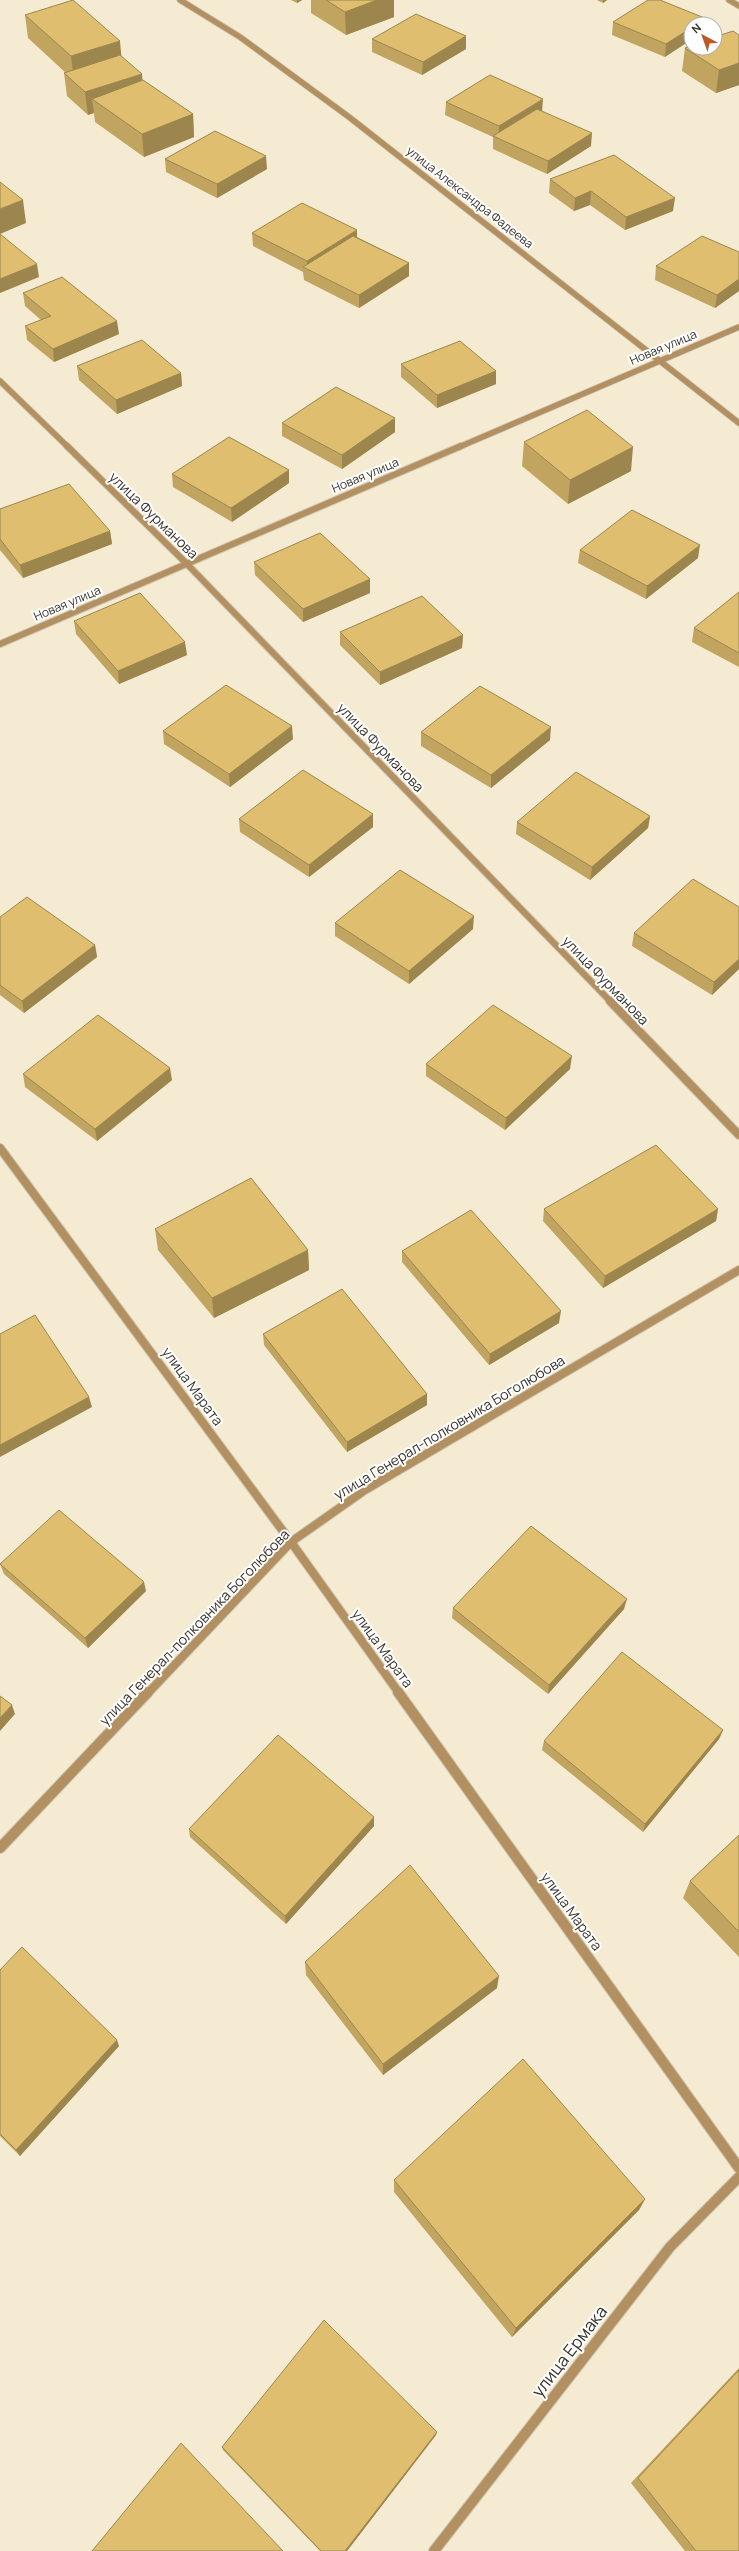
<svg xmlns="http://www.w3.org/2000/svg" width="739" height="2551" font-family="Manrope,sans-serif">
  <style>
    .lines { fill: none; stroke-linecap: round; stroke-linejoin: round }
    .street-far3-casing { stroke: #cfc6b0; stroke-width: 7 }
    .street-far2-casing { stroke: #cfc6b0; stroke-width: 8 }
    .street-far1-casing { stroke: #cfc6b0; stroke-width: 10 }
    .street-casing { stroke: #cfc6b0; stroke-width: 12 }
    .street-far3 { stroke: #b29061; stroke-width: 5.5 }
    .street-far2 { stroke: #b29061; stroke-width: 6 }
    .street-far1 { stroke: #b29061; stroke-width: 8 }
    .street { stroke: #b29061; stroke-width: 10 }
    .wall { fill: #c0a45f }
    .shaded-wall { fill: #9c864e }
    .building { fill: #dfbf6f; stroke: #9c864e }
    .labels { text-anchor: middle; dominant-baseline: central; stroke-width: 4; stroke-linejoin: round; paint-order: stroke }
    .far-street-label { font-size: 12px; fill: #363229; stroke: #fff }
    .street-label { font-size: 14px; fill: #363229; stroke: #fff }
    .near-street-label { font-size: 17px; fill: #363229; stroke: #fff }
  </style>
  <rect width="100%" height="100%" fill="#f5ebd2"/>
  <g class="lines">
    <defs>
      <path id="street-far3" d="M180,0L240,37L349,117L739,423
        M729,0L739,6
        M0,381L68,447
        M459,447L739,327"/>
      <path id="street-far2" d="M67,446L186,563L611,1002
        M0,644L461,446"/>
      <path id="street-far1" d="M610,1001L739,1135
        M0,1148L291,1542L399,1693
        M148,1693L291,1542L365,1490L739,1270"/>
      <path id="street" d="M398,1692L739,2168
        M0,1848L148,1692
        M434,2551L670,2247L739,2177"/>
    </defs>
    <use href="#street-far3" class="street-far3-casing"/>
    <use href="#street-far2" class="street-far2-casing"/>
    <use href="#street-far1" class="street-far1-casing"/>
    <use href="#street" class="street-casing"/>
    <use href="#street-far3" class="street-far3"/>
    <use href="#street-far2" class="street-far2"/>
    <use href="#street-far1" class="street-far1"/>
    <use href="#street" class="street"/>
  </g>
  <path class="wall" d="M291,0H302L297,3Z
    M311,0H394V17L346,35L311,13Z
    M597,0H607L603,3Z
    M25,15L121,56L142,74V80L193,114L194,137L144,157L95,122L94,113L88,115L67,96L64,73H66L28,38Z
    M707,19L706,24H691L665,57L612,35L613,22Z
    M739,35V85L716,93L682,71L685,48Z
    M372,39L466,49L422,75L372,52Z
    M446,102L542,111L591,146L547,174L493,149V137L445,115Z
    M165,159L267,169L217,198L166,172Z
    M550,179L673,211L625,230L590,205L574,211L549,193Z
    M252,233L357,237L409,263V276L359,308L304,280L303,272L253,246Z
    M739,252V291L715,308L655,280L656,266Z
    M23,293L119,334L54,362L27,340L25,326L41,320L25,306Z
    M401,364L496,371V384L437,408L401,377Z
    M77,366L181,373L182,386L117,414L79,380Z
    M282,423L395,432L342,469L282,436Z
    M524,442L631,471L568,504L522,466Z
    M172,474L289,483L232,522L173,487Z
    M0,509L110,531L112,544L23,578L0,550Z
    M580,550L698,558L646,599L578,563Z
    M254,562L370,593L303,622L255,575Z
    M739,592V667L692,642L694,628Z
    M74,621L187,655L119,684L76,634Z
    M340,632L463,635L462,648L380,685L340,645Z
    M163,731L293,739L230,787L164,744Z
    M421,732L550,740L491,788L421,746Z
    M650,816L648,828L590,880L516,834L517,822Z
    M239,819L373,827L309,877L240,832Z
    M739,907V969L712,995L632,946L634,933Z
    M0,917L95,945L97,957L24,1013L0,995Z
    M335,923L473,929L409,984L335,936Z
    M426,1064L570,1069L505,1130L426,1076Z
    M23,1074L172,1080L97,1141L25,1087Z
    M544,1209H718L716,1221L603,1288L543,1221Z
    M155,1229L308,1250L309,1270L214,1318L158,1250Z
    M402,1251L559,1323L489,1365L402,1262Z
    M263,1334L427,1394V1405L347,1452L264,1345Z
    M0,1564L146,1591L88,1648L4,1574Z
    M453,1608L624,1609L548,1694L452,1618Z
    M723,1730L719,1739L643,1832L542,1750L544,1741Z
    M374,1826L286,1924L190,1837L189,1829Z
    M739,1835V1957L683,1898L690,1881Z
    M305,1962L497,1988L383,2075L306,1975Z
    M0,1970L119,2046L20,2156L0,2136Z
    M394,2180L645,2199L639,2210L512,2337L394,2192Z
    M739,2368V2551H685L631,2483Z
    M436,2435L347,2551H320L223,2450L222,2447Z"/>
  <path class="shaded-wall" d="M297,0H302L297,3Z
    M377,0H394V17L346,35L345,12Z
    M603,0H607L603,3Z
    M707,19L706,24H698Z
    M691,28V40L665,57L666,44Z
    M466,36V49L422,75L423,62Z
    M120,41L122,64L74,79L71,56Z
    M739,63V85L716,93L719,70Z
    M142,74L144,97L92,99L94,113L88,115L85,92Z
    M543,99L542,112L498,139L499,126Z
    M193,114L194,137L144,157L142,134Z
    M592,133L591,146L547,174L548,161Z
    M266,156L267,169L217,198V184Z
    M591,191L590,205L574,211L575,198Z
    M675,198L673,211L625,230L626,217Z
    M23,200L26,223L0,234V209Z
    M357,230V243L307,269V261Z
    M409,263V276L359,308V295Z
    M37,264L39,277L0,293V279Z
    M739,279V291L715,308L717,295Z
    M117,321L119,334L54,362L53,349Z
    M496,371V384L437,408V395Z
    M181,373L182,386L117,414L116,400Z
    M395,418V432L342,469V455Z
    M633,447L631,471L568,504L570,480Z
    M289,470V483L232,522L231,508Z
    M110,531L112,544L23,578L20,565Z
    M700,545L698,558L646,599L647,586Z
    M370,579V593L303,622V609Z
    M463,635L462,648L380,685V672Z
    M185,642L187,655L119,684L118,671Z
    M292,726L293,739L230,787L229,774Z
    M551,727L550,740L491,788V775Z
    M373,814V827L309,877V865Z
    M650,816L648,828L590,880L592,867Z
    M474,916L473,929L409,984V971Z
    M95,945L97,957L24,1013L22,1001Z
    M739,959V969L712,995L714,982Z
    M572,1056L570,1069L505,1130L506,1118Z
    M170,1068L172,1080L97,1141L95,1129Z
    M718,1209L716,1221L603,1288L605,1276Z
    M308,1250L309,1270L214,1318L212,1298Z
    M561,1311L559,1323L489,1365L490,1354Z
    M427,1394V1405L347,1452V1442Z
    M89,1397L92,1407L0,1457V1445Z
    M144,1582L146,1591L88,1648L85,1638Z
    M627,1599L624,1609L548,1694L549,1685Z
    M12,1705L15,1714L0,1731V1718Z
    M723,1730L719,1739L643,1832L645,1824Z
    M374,1817V1826L286,1924L285,1916Z
    M499,1976L497,1988L383,2075V2064Z
    M117,2040L119,2046L20,2156L16,2150Z
    M645,2199L639,2210L512,2337L516,2328Z
    M437,2432L436,2435L347,2551H345Z"/>
  <path class="building" d="M73,0L120,41L71,56L25,15Z
    M326,0H377L345,12Z
    M648,0H660L707,19L698,24H691V28L666,44L613,22Z
    M416,14L466,36L423,62L372,39Z
    M733,31L739,35V63L719,70L685,48L691,46V48H715V37Z
    M120,55L142,74L85,92L64,73Z
    M490,75L543,99L499,126L446,102Z
    M143,80L193,114L142,134L92,99Z
    M537,109L592,133L548,161L493,136Z
    M215,131L266,156L217,184L165,159Z
    M614,155L675,198L626,217L591,191L575,198L550,179Z
    M0,182L23,200L0,209Z
    M302,203L357,230L307,261L252,233Z
    M0,234L37,264L0,279Z
    M353,236L409,263L359,295L303,267Z
    M702,236L739,252V279L717,295L656,266Z
    M62,277L117,321L53,349L25,326L51,316L23,293Z
    M142,340L181,373L116,400L77,366Z
    M460,341L496,371L437,395L401,364Z
    M336,387L395,418L342,455L282,423Z
    M587,410L633,447L570,480L524,442Z
    M229,437L289,470L231,508L172,474Z
    M69,484L110,531L20,565L0,539V509Z
    M632,510L700,545L647,586L580,550Z
    M320,533L370,579L303,609L254,562Z
    M739,592V653L694,628Z
    M140,593L185,642L118,671L74,621Z
    M422,596L463,635L380,672L340,632Z
    M226,685L292,726L229,774L163,731Z
    M480,686L551,727L491,775L421,732Z
    M303,770L373,814L309,865L239,819Z
    M576,772L650,816L592,867L517,822Z
    M400,870L474,916L409,971L335,923Z
    M693,879L739,907V959L714,982L634,933Z
    M27,897L95,945L22,1001L0,985V917Z
    M493,1005L572,1056L506,1118L426,1064Z
    M98,1015L170,1068L95,1129L23,1074Z
    M656,1145L718,1209L605,1276L544,1209Z
    M251,1178L308,1250L212,1298L155,1229Z
    M471,1210L561,1311L490,1354L402,1251Z
    M342,1289L427,1394L347,1442L263,1334Z
    M35,1315L89,1397L0,1445V1334Z
    M59,1510L144,1582L85,1638L0,1564Z
    M531,1526L627,1599L549,1685L453,1608Z
    M622,1652L723,1730L645,1824L544,1741Z
    M0,1696L12,1705L0,1718Z
    M278,1735L374,1817L285,1916L189,1829Z
    M739,1835V1932L690,1881Z
    M410,1865L499,1976L383,2064L305,1962Z
    M22,1947L117,2040L16,2150L0,2134V1970Z
    M523,2059L645,2199L516,2328L394,2180Z
    M324,2320L437,2432L345,2551H321L222,2447Z
    M739,2370V2551H696L638,2478Z
    M181,2443L283,2551H92Z"/>
  <g class="labels">
    <g class="far-street-label">
      <text transform="translate(470 197) rotate(38)">улица Александра Фадеева</text>
      <text transform="translate(663 347) rotate(-23)">Новая улица</text>
      <text transform="translate(365 475) rotate(-23)">Новая улица</text>
      <text transform="translate(67 603) rotate(-23)">Новая улица</text>
    </g>
    <g class="street-label">
      <text transform="translate(154 515) rotate(44)">улица Фурманова</text>
      <text transform="translate(381 747) rotate(46)">улица Фурманова</text>
      <text transform="translate(606 980) rotate(46)">улица Фурманова</text>
      <text transform="translate(193 1386) rotate(54)">улица Марата</text>
      <text transform="translate(449 1427) rotate(-31)">улица Генерал-полковника Боголюбова</text>
      <text transform="translate(194 1627) rotate(-46)">улица Генерал-полковника Боголюбова</text>
      <text transform="translate(383 1648) rotate(54)">улица Марата</text>
      <text transform="translate(572 1911) rotate(54)">улица Марата</text>
    </g>
    <g class="near-street-label">
      <text transform="translate(569 2351) rotate(-52)">улица Ермака</text>
    </g>
  </g>
  <g transform="translate(703 36) rotate(319)"><circle r="19" fill="#ffffff" stroke="#afada9"/>
  <path d="M0-3L7 15L0 10L-7 15Z" fill="#bd5827"/>
  <text y="-6" font-size="11" font-weight="bold" text-anchor="middle" fill="#363229">N</text>
  </g>
</svg>
